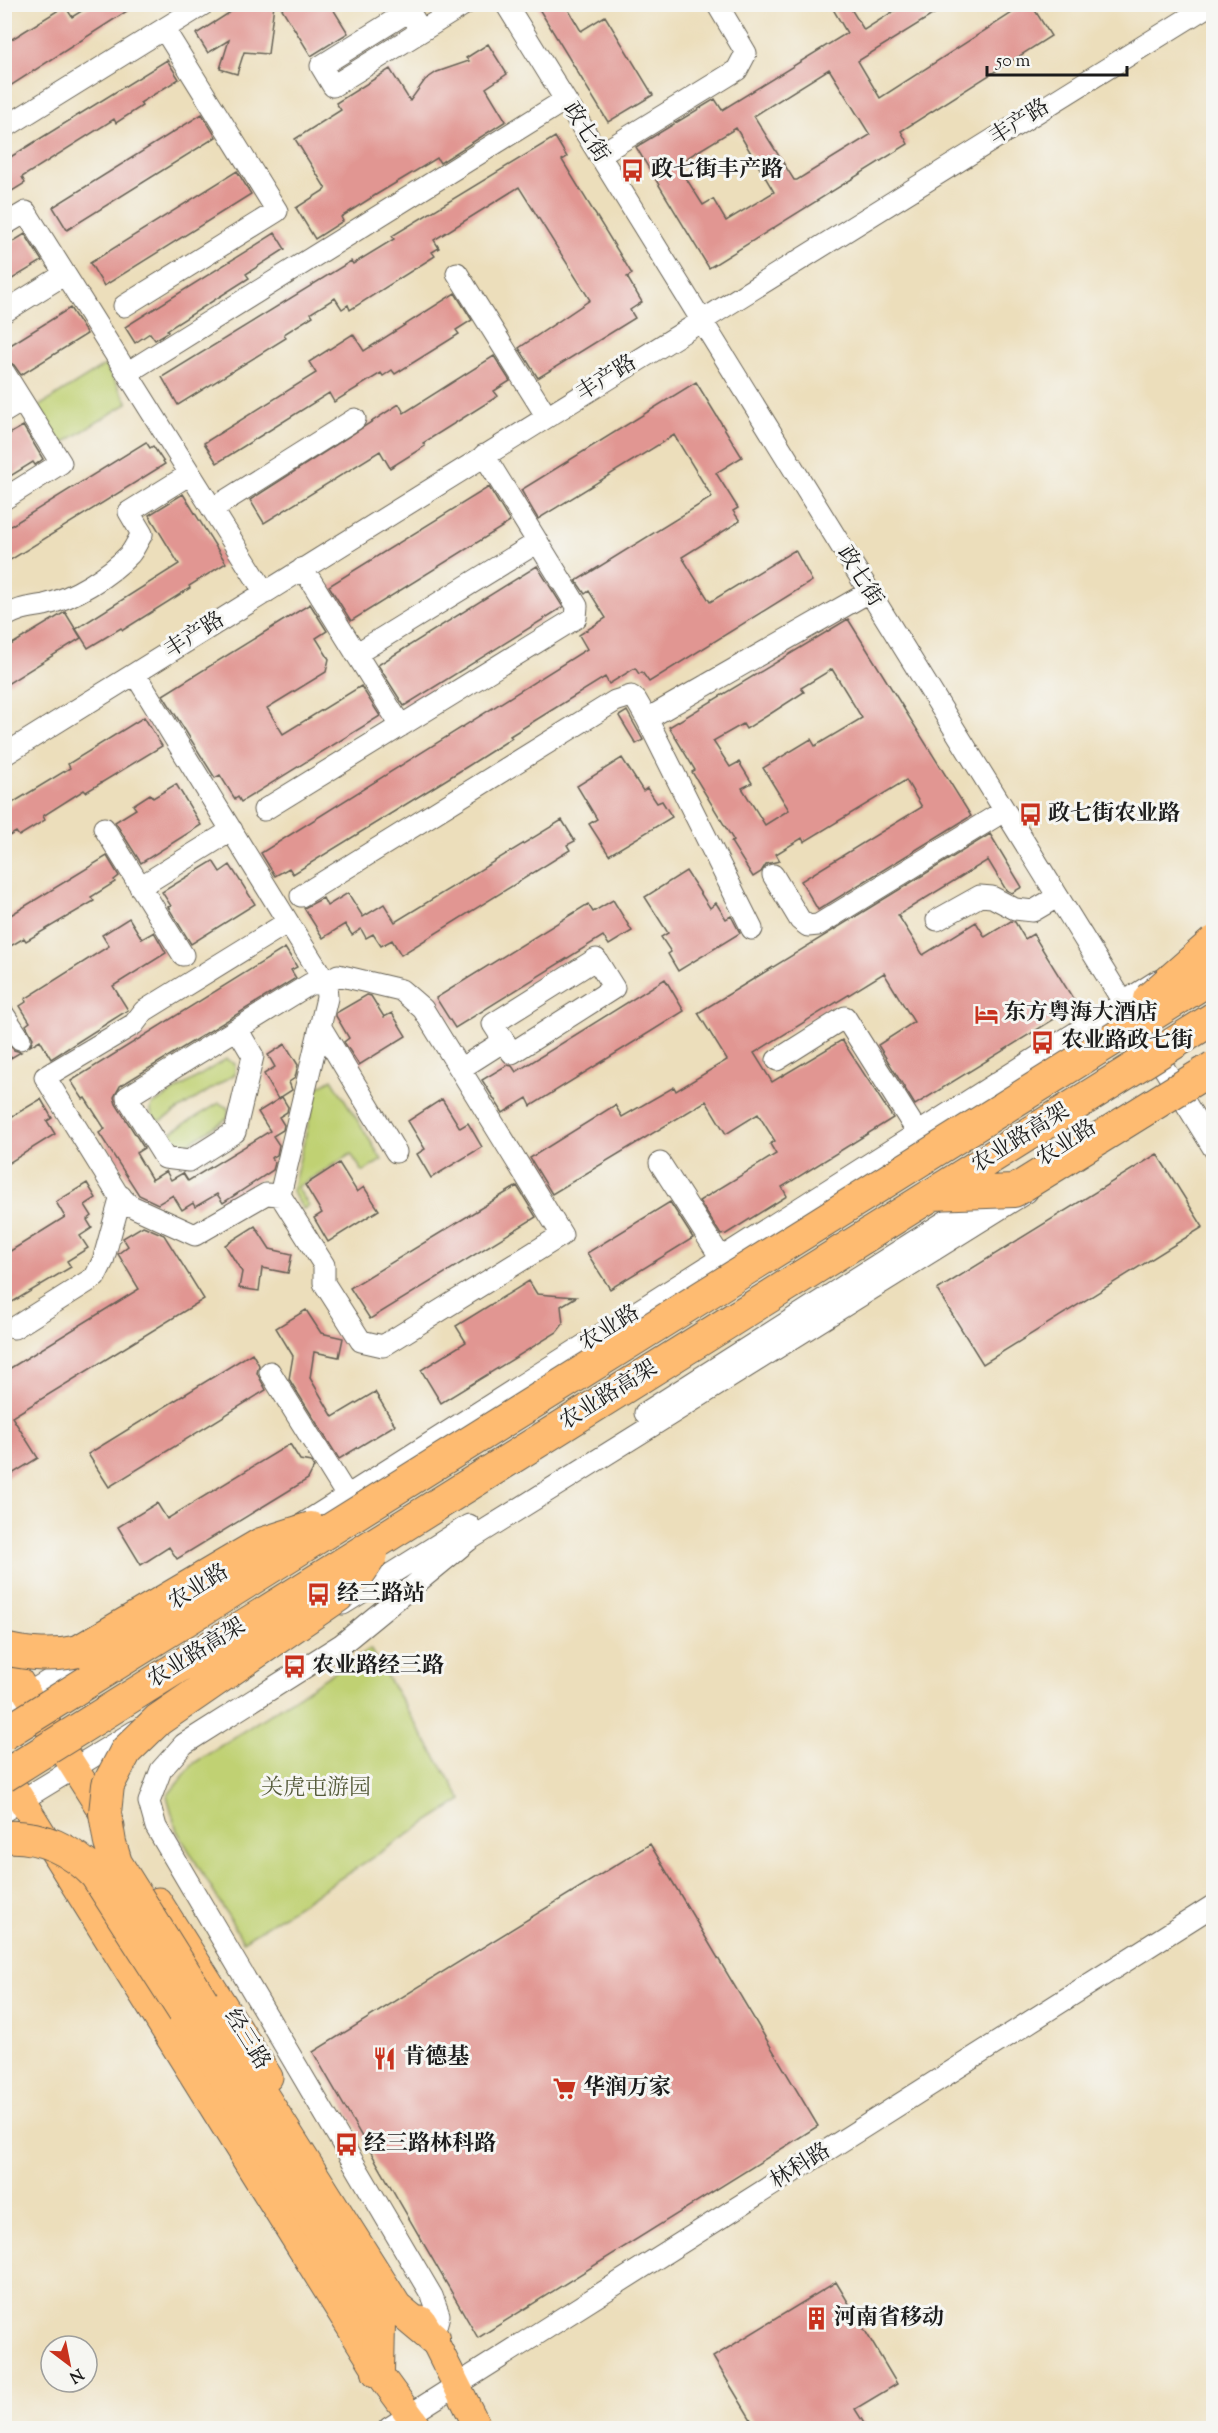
<svg xmlns="http://www.w3.org/2000/svg" width="1218" height="2433" font-family="'Sorts Mill Goudy','Noto Serif SC',serif">
  <style>
    .green { fill: #c0d173; stroke: #6e7648; stroke-width: 1.5 }
    .building { fill: #e19692; fill-rule: evenodd }
    .lines { fill: none; stroke-linecap: round; stroke-linejoin: round }
    .minor-casing { stroke: #656054; stroke-width: 23 }
    .major-casing { stroke: #656054; stroke-width: 29 }
    .highway-casing { stroke: #656054; stroke-width: 34 }
    .minor { stroke: #fff; stroke-width: 21 }
    .major { stroke: #febb71; stroke-width: 27 }
    .highway { stroke: #febb71; stroke-width: 32 }
    .highway-bridge-casing { stroke: #656054; stroke-width: 34; stroke-linecap: butt }
    .highway-bridge { stroke: #febb71; stroke-width: 32 }
    .labels { text-anchor: middle; dominant-baseline: central; stroke-width: 6; stroke-linejoin: round; paint-order: stroke }
    .street-label { font-size: 22px; fill: #1c1c1c; stroke: #f6f6f2 }
    .poi-label { font-size: 22px; font-weight: bold; fill: #1c1c1c; stroke: #f6f6f2; text-anchor: start }
    .park-label { font-size: 22px; fill: #555b3a; stroke: #f6f6f2 }
  </style>
  <rect width="100%" height="100%" fill="#f6f6f2"/>
  <filter id="ink" filterUnits="userSpaceOnUse"><feTurbulence type="fractalNoise" baseFrequency=".0167" numOctaves="2"/><feDisplacementMap in="SourceGraphic" scale="12" xChannelSelector="R" yChannelSelector="G"/><feConvolveMatrix kernelMatrix="1 2 1 2 8 2 1 2 1" color-interpolation-filters="sRGB"/></filter>
  <filter id="wash" filterUnits="userSpaceOnUse"><feTurbulence type="fractalNoise" baseFrequency=".008" numOctaves="4" result="noise"/><feDisplacementMap in="SourceGraphic" scale="24" xChannelSelector="R" yChannelSelector="G"/><feGaussianBlur stdDeviation="1.35" result="paint"/><feColorMatrix in="noise" values="0 0 0 0 0 0 0 0 0 0 0 0 0 0 0 0 0 1.4 0 .05"/><feComposite in="paint" operator="in"/></filter>
  <g filter="url(#wash)">
    <rect width="100%" height="100%" fill="#ecdebb"/>
    <path class="green" d="M105,365L128,403L59,446L36,408Z
      M226,1059L235,1064V1074L161,1121C153,1119 149,1113 152,1105Z
      M332,1079L382,1160L363,1172L351,1154L297,1187L309,1206L303,1209L292,1191L317,1088Z
      M219,1103L228,1108V1118L181,1148C173,1146 169,1140 171,1132Z
      M370,1649L462,1800L243,1941L177,1831L167,1796L194,1763Z"/>
    <g id="blocks">
      <path class="building" d="M93,4H138L4,90V44L65,6L72,17Z
        M243,4H274L268,54L244,52L237,74L220,69L229,40L208,53L196,34Z
        M279,4H330L348,33L311,56Z
        M536,4H565L581,31L605,16L653,95L608,122Z
        M830,4H848L864,30L905,4H950L858,61L880,98L1026,4H1031L1051,36L901,131L908,144L709,268L636,147L715,99L722,110L847,33ZM829,69L870,135L797,180H794L754,116ZM736,128L774,192L726,221L713,199L703,205L677,164Z
        M488,44L507,74L486,88L506,121L440,163L437,158L374,196L341,217L343,221L315,239L296,208L326,189L295,139L341,110L336,103L390,69L410,101L425,80L437,72L469,61L466,58Z
        M167,60L179,79L140,103L142,106L116,123L114,119L22,177L25,183L4,196V161Z
        M202,114L216,137L67,230L53,207Z
        M555,137L567,157L562,160L632,274L627,277L642,302L630,310L635,318L538,378L519,348L590,300L519,187L434,240L439,248L432,252L435,256L350,310L348,305L342,309L335,298L311,313L313,316L284,334L286,338L178,405L162,377L351,261L353,264L394,239L392,236Z
        M237,171L251,194L104,286L90,263Z
        M275,233L285,249L246,274L249,278L167,330L168,332L155,340L150,333L135,343L125,327Z
        M25,234L42,261L4,284V247Z
        M455,293L472,320L456,330L459,334L395,374L392,370L383,376L381,373L334,402L329,393L217,463L204,443L316,373L309,362L353,334L364,351Z
        M70,308L87,334L21,375L14,365L4,359V349Z
        M494,356L510,381L494,391L498,396L423,443L425,446L390,468L380,451L264,523L250,500L399,404L404,413Z
        M696,382L742,457L716,473L738,508L733,511L740,521L682,557L710,602L795,550L812,581L649,682L642,672L639,674L635,668L609,684L605,677L510,736L512,738L468,766L293,874L289,868L275,876L261,853L587,649L579,635L606,618L589,591L585,594L576,581L712,497L674,435L538,519L521,490Z
        M23,426L43,459L35,465L33,462L4,480V437Z
        M146,442L150,448L153,446L165,464L4,564V530Z
        M489,487L510,522L351,621L329,586Z
        M183,494L226,563L189,586L190,588L123,630L121,628L88,648L76,629L179,564L149,515Z
        M537,566L563,607L404,706L378,665Z
        M310,604L327,631L316,638L329,659L326,672L267,708L283,734L361,686L380,716L241,802L238,797L235,799L220,775L215,778L163,695Z
        M65,612L81,638L4,686V649Z
        M848,619L971,816L818,910L801,881L922,807L906,780L804,842L802,838L776,854L780,861L766,864L761,872L753,877L731,842L734,841L692,772L695,770L669,727ZM832,669L862,718L815,746L811,739L763,768L789,810L765,825L742,788L752,783L739,762L730,767L713,741L743,724L746,729L770,714L804,692L801,688Z
        M627,711L643,740L636,744L619,716Z
        M144,717L162,746L86,792L84,790L43,816L45,820L19,836L16,832L4,839V808L70,768L68,764Z
        M622,758L643,791L647,788L657,803L662,801L672,817L609,855L589,824L597,819L577,786Z
        M176,784L201,825L141,863L115,822L136,809L133,805L150,794L153,798Z
        M562,820L575,841L567,845L570,850L401,955L392,940L381,946L373,934L366,938L361,929L352,935L345,924L323,938L304,908L323,898L327,906L348,893L363,917L384,904L395,922Z
        M990,834L1022,887L1012,893L1006,890L988,860L898,915L923,955L976,922L985,937L1011,921L1015,922L1025,939L1033,934L1077,1005L915,1105L878,1045L914,1022L884,973L754,1053L772,1082L842,1040L893,1118L782,1187L787,1196L726,1234L721,1235L699,1201L776,1154L770,1144L775,1141L758,1114L726,1134L706,1101L552,1194L530,1158L615,1105L622,1117L674,1087L676,1091L727,1060L698,1013Z
        M107,856L119,876L114,880L115,882L91,897L94,901L26,941L24,938L4,950V919Z
        M213,861L220,872L230,865L255,904L191,944L168,907L171,906L162,892Z
        M686,871L710,908L716,903L726,919L731,916L740,933L678,971L668,954L671,952L661,937L668,933L645,897Z
        M613,900L632,931L609,945L603,936L455,1028L436,998L588,904L593,912Z
        M129,918L142,939L154,932L166,953L113,986L128,1010L51,1059L40,1040L30,1046L33,1038L26,1025L30,1022L20,1006L26,1002L25,999L109,946L102,935Z
        M285,948L297,967L291,970L296,978L120,1086L114,1097L116,1104L144,1148L136,1153L152,1180L166,1171L171,1180L183,1173L188,1181L270,1131L258,1112L282,1097L288,1107L287,1112L279,1117L284,1125L283,1130L273,1136L279,1145L277,1155L271,1158L275,1163L273,1170L223,1203L217,1194L195,1207L193,1203L182,1210L173,1195L158,1204L139,1195L99,1133L105,1129L85,1098L83,1099L71,1081Z
        M665,979L684,1011L531,1106L527,1098L503,1113L482,1080L507,1065L512,1066L516,1072Z
        M367,995L371,996L384,1017L392,1013L406,1036L359,1065L344,1042L349,1038L336,1016V1013Z
        M4,1039L14,1050L21,1052L4,1062Z
        M285,1044L298,1065L295,1078L289,1082L292,1090L278,1099L264,1074L275,1067L268,1055Z
        M41,1099L52,1118L47,1121L55,1134L4,1166V1121Z
        M442,1099L460,1128L468,1123L482,1147L431,1178L417,1154L425,1149L408,1121Z
        M1157,1154L1203,1227L983,1364L937,1290Z
        M339,1163L357,1192L364,1187L379,1210L328,1242L314,1218L322,1213L305,1185Z
        M87,1183L96,1198L85,1205L92,1216L87,1220L92,1228L80,1236L88,1248L67,1261L71,1267L4,1307V1255L65,1217L56,1202Z
        M517,1186L536,1217L370,1319L350,1288Z
        M670,1202L693,1238L610,1289L587,1253Z
        M143,1226L164,1235L204,1299L12,1417L38,1458L4,1479V1372L139,1289L118,1254L128,1246L123,1238Z
        M255,1226L270,1249L292,1254L288,1273L262,1268L259,1291L239,1288L242,1272L225,1245Z
        M529,1281L537,1294L576,1297L561,1306L563,1324L557,1332L441,1403L421,1370L466,1342L456,1326Z
        M306,1310L321,1333L343,1338L339,1357L314,1352L310,1378L333,1417L375,1392L395,1425L339,1459L289,1379L293,1356L276,1328Z
        M252,1353L259,1365L257,1373L266,1390L109,1487L88,1454Z
        M290,1444L300,1460L311,1462L314,1467L308,1479L177,1559L169,1547L141,1565L118,1527L157,1503L167,1519Z
        M650,1844L818,2126L478,2338L313,2052Z
        M836,2282L897,2384L855,2409L867,2428H756L713,2357Z"/>
    </g>
  </g>
  <g filter="url(#ink)">
    <use href="#blocks" fill-opacity="0" stroke="#656054" stroke-width="1.5"/>
    <g class="lines">
      <defs>
        <path id="minor" d="M506,4L1214,1149
          M421,31L409,11L321,66L333,86L465,4
          M4,128L204,4
          M599,155L737,70L746,53L717,4
          M4,225L26,212L265,593
          M457,273L547,417
          M124,306L277,211L164,29
          M4,312L65,274
          M4,372L61,463L4,499
          M127,373L565,100
          M4,412L22,401
          M212,509L355,419
          M303,568L401,726
          M4,617C19,608 28,608 44,605C74,598 109,576 130,554C135,548 138,540 142,534L129,512L190,474
          M356,654L538,542
          M135,674L288,922L144,1011L134,1024L45,1077L117,1193L129,1205L195,1235L266,1194L280,1195
          M647,719L752,929
          M4,755L1211,4
          M264,810L576,618L577,606L484,455
          M104,828L183,955
          M773,875L800,920L808,926L818,925L1004,811
          M140,887L232,830
          M301,896L615,701L631,696L636,700L647,719L869,592
          M937,920L980,896L992,897L1015,909L1033,911L1057,897
          M4,1015L20,1039
          M320,1026L396,1152
          M237,1029L253,1056L235,1132L189,1161L165,1158L127,1097L310,984L326,983L327,998L280,1195L324,1265V1283L361,1341L383,1346L562,1235L423,1009L401,990L338,975L326,983L288,922
          M777,1060L845,1017L918,1133
          M460,1069L504,1041L512,1053L614,988L596,959L493,1024L504,1041
          M660,1163L721,1258
          M14,1328L95,1277L103,1261L121,1196
          M270,1372L347,1496
          M645,1413L990,1193
          M295,1529L1157,981
          M343,1604L469,1525
          M4,1708L92,1654
          M4,1811L135,1731
          M433,2338L439,2315L432,2296L156,1827L149,1802L161,1770L184,1744L342,1644L469,1540L1027,1192
          M389,2428L1214,1905"/>
        <path id="major" d="M4,1657L111,1826
          M4,1772L378,2372L419,2428
          M158,1901L269,2077
          M422,2320L433,2338L478,2428"/>
        <path id="highway" d="M203,2002L396,2307L433,2338
          M184,2012L379,2324L378,2372"/>
      </defs>
      <use href="#minor" class="minor-casing"/>
      <use href="#major" class="major-casing"/>
      <use href="#highway" class="highway-casing"/>
      <use href="#minor" class="minor"/>
      <use href="#major" class="major"/>
      <use href="#highway" class="highway"/>
      <defs>
        <path id="highway-bridge" d="M1149,999L1214,942
          M932,1194L1014,1191L1214,1067
          M4,1649C31,1655 52,1657 79,1651L261,1544L311,1528
          M4,1734L1214,976
          M4,1776L1214,1018
          M4,1837C40,1834 72,1850 96,1875L184,2012
          M203,2002L116,1863L110,1843L105,1813L108,1785L126,1751L158,1720L338,1596L358,1575L372,1554"/>
      </defs>
      <use href="#highway-bridge" class="highway-bridge-casing"/>
      <use href="#highway-bridge" class="highway-bridge"/>
    </g>
  </g>
  <defs>
    <symbol id="bus-bare" viewBox="-9 -9 18 18"><path d="M-5-6H5V4H4V6H2V4H-2V6H-4V4H-5ZM-3.5-4V0h7V-4ZM-3.5 1.2v1.5H-2V1.2ZM2 1.2v1.5H3.5V1.2Z" fill="#c8321e" stroke="#f6f6f2" stroke-width="2.5" paint-order="stroke"/></symbol>
    <symbol id="hotel-bare" viewBox="-9 -9 18 18"><path d="M-6-4.5h1.5V1H6V5H4.5V3h-9V5H-6ZM-4 0a1.8 1.8 0 1 1 3.6 0ZM.5 0V-2.5h3Q6-2.5 6 0Z" fill="#c8321e" stroke="#f6f6f2" stroke-width="2.5" paint-order="stroke"/></symbol>
    <symbol id="restaurant-bare" viewBox="-9 -9 18 18"><path d="M-5-6h1v4h1v-4h1v4h1v-4h1v5L-1.5 .5V6h-2V.5L-5-1ZM5-6V6H3V1.5H1.5Q1.5-4 5-6Z" fill="#c8321e" stroke="#f6f6f2" stroke-width="2.5" paint-order="stroke"/></symbol>
    <symbol id="supermarket-bare" viewBox="-9 -9 18 18"><path d="M-6-5.5h2.5l.6 2H6L4.5 2H-2.5L-4.4-4H-6ZM-1.5 3.2a1.3 1.3 0 1 0 .1 0ZM3 3.2a1.3 1.3 0 1 0 .1 0Z" fill="#c8321e" stroke="#f6f6f2" stroke-width="2.5" paint-order="stroke"/></symbol>
    <symbol id="building-bare" viewBox="-9 -9 18 18"><path d="M-4-6H4V6H1V3H-1V6H-4ZM-2.5-4.3h1.7v1.8h-1.7ZM.8-4.3h1.7v1.8H.8ZM-2.5-1h1.7V.8h-1.7ZM.8-1h1.7V.8H.8Z" fill="#c8321e" stroke="#f6f6f2" stroke-width="2.5" paint-order="stroke"/></symbol>
  </defs>
  <g fill-rule="evenodd">
    <use href="#bus-bare" x="616" y="154" width="33" height="33"/>
    <use href="#bus-bare" x="1014" y="798" width="33" height="33"/>
    <use href="#hotel-bare" x="970" y="998" width="33" height="33"/>
    <use href="#bus-bare" x="1026" y="1026" width="33" height="33"/>
    <use href="#bus-bare" x="302" y="1578" width="33" height="33"/>
    <use href="#bus-bare" x="278" y="1650" width="33" height="33"/>
    <use href="#restaurant-bare" x="368" y="2042" width="33" height="33"/>
    <use href="#supermarket-bare" x="548" y="2072" width="33" height="33"/>
    <use href="#bus-bare" x="330" y="2128" width="33" height="33"/>
    <use href="#building-bare" x="800" y="2302" width="33" height="33"/>
  </g>
  <g class="labels">
    <g class="street-label">
      <text transform="translate(1020 123) rotate(-32)">丰产路</text>
      <text transform="translate(585 133) rotate(58)">政七街</text>
      <text transform="translate(607 379) rotate(-32)">丰产路</text>
      <text transform="translate(859 577) rotate(58)">政七街</text>
      <text transform="translate(195 636) rotate(-32)">丰产路</text>
      <text transform="translate(1021 1139) rotate(-32)">农业路高架</text>
      <text transform="translate(1067 1144) rotate(-33)">农业路</text>
      <text transform="translate(610 1329) rotate(-32)">农业路</text>
      <text transform="translate(609 1396) rotate(-32)">农业路高架</text>
      <text transform="translate(199 1588) rotate(-32)">农业路</text>
      <text transform="translate(197 1654) rotate(-32)">农业路高架</text>
      <text transform="translate(246 2040) rotate(58)">经三路</text>
      <text transform="translate(801 2167) rotate(-32)">林科路</text>
    </g>
    <g class="poi-label">
      <text x="651" y="171">政七街丰产路</text>
      <text x="1048" y="815">政七街农业路</text>
      <text x="1004" y="1014">东方粤海大酒店</text>
      <text x="1061" y="1042">农业路政七街</text>
      <text x="337" y="1595">经三路站</text>
      <text x="312" y="1667">农业路经三路</text>
      <text x="403" y="2058">肯德基</text>
      <text x="583" y="2089">华润万家</text>
      <text x="364" y="2145">经三路林科路</text>
      <text x="834" y="2319">河南省移动</text>
    </g>
    <g class="park-label">
      <text x="316" y="1789">关虎屯游园</text>
    </g>
  </g>
  <rect width="1218" height="2433" fill="none" stroke="#f6f6f2" stroke-width="24"/>
  <g transform="translate(69 2364) rotate(148)"><circle r="28" fill="#f6f6f2" stroke="#9f9f9c" stroke-width="1.5"/>
  <path d="M0-4.5L10 22L0 15L-10 22Z" fill="#c8321e"/>
  <text y="-9" font-size="16" font-weight="bold" text-anchor="middle" fill="#1c1c1c">N</text>
  </g>
  <path d="M987 66v9h140v-9" fill="none" stroke="#1c1c1c" stroke-width="3"/>
  <text x="996" y="66" font-size="18" fill="#1c1c1c" stroke="#f6f6f2" stroke-width="4.5" paint-order="stroke">50 m</text>
</svg>
